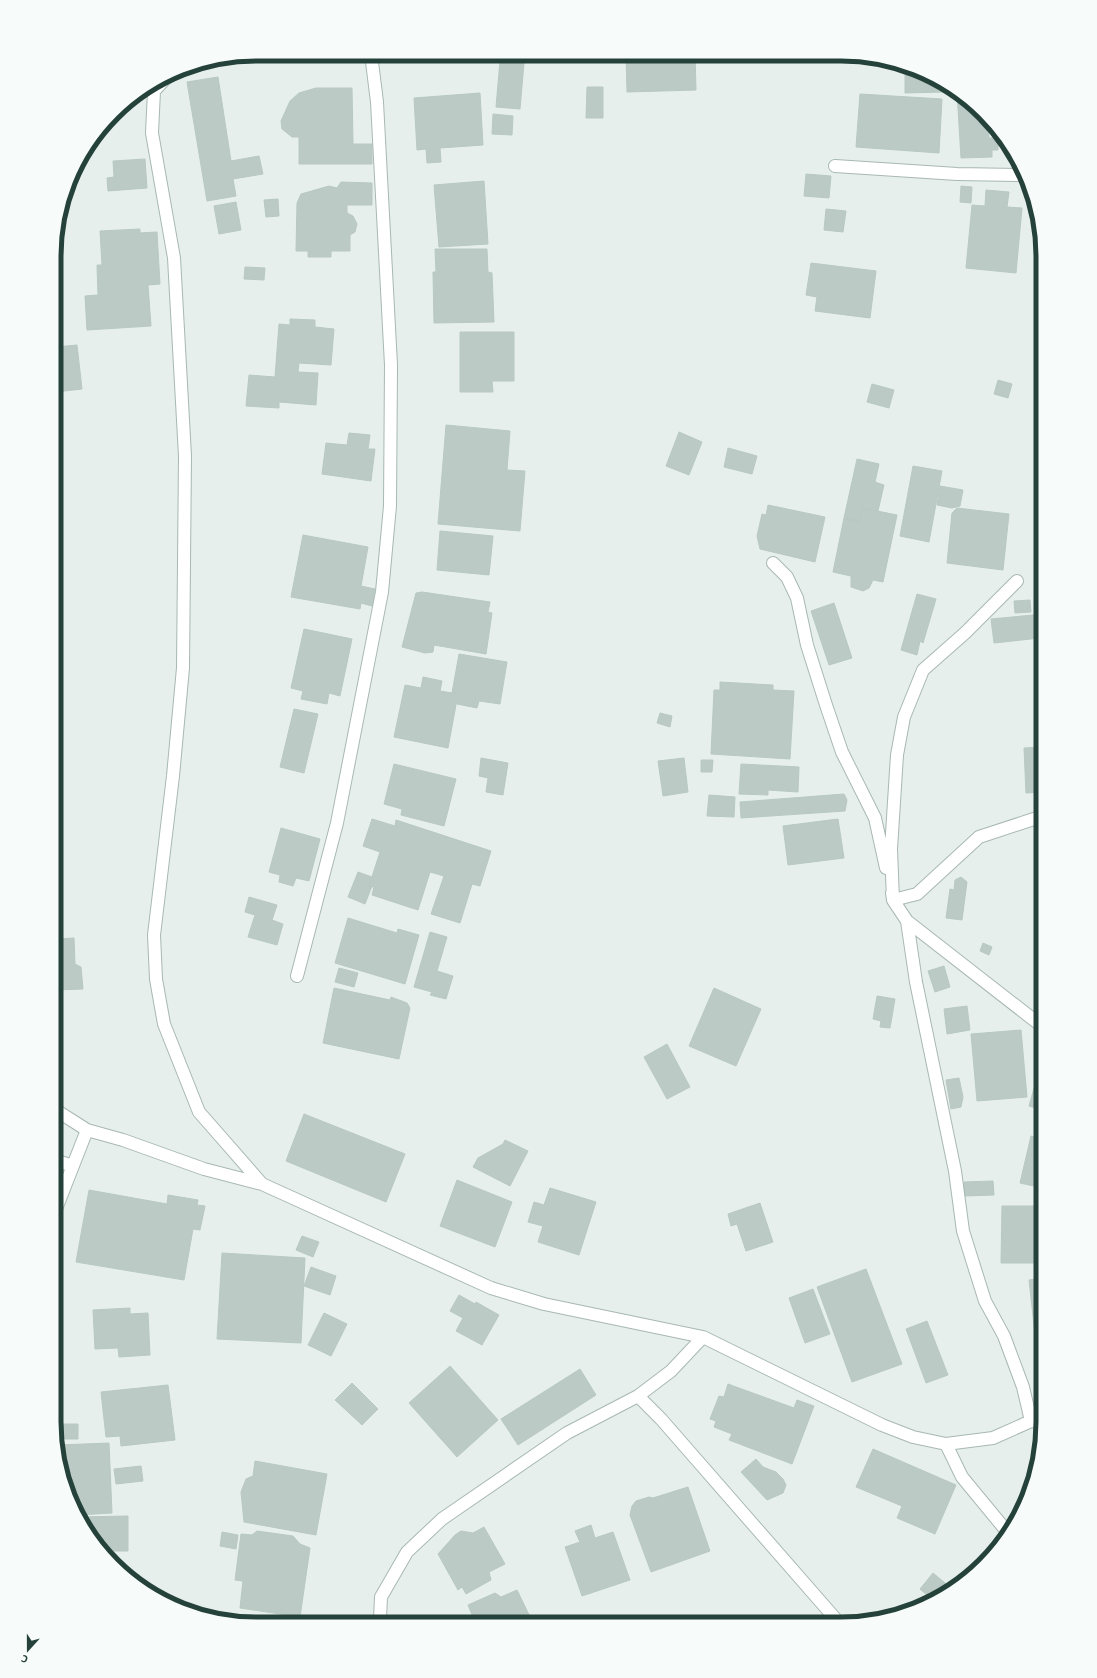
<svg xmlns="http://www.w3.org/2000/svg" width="1097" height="1678" font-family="'Alegreya Sans',sans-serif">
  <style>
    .building { fill: #bbcac4; stroke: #b8c9c2 }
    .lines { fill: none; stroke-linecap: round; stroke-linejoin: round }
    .minor-casing { stroke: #a8b8b2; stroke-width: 14 }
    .minor { stroke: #fff; stroke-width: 12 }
    .rim { fill: none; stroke: #24423a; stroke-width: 5 }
  </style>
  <rect width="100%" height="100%" fill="#e6efeb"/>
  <path class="building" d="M626,55H695L696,90L627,92Z
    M500,61L524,63L520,109L496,107Z
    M905,66L919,69L943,84L944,92L905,93Z
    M218,77L231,161L259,156L263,174L233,179L236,196L207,201L187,82Z
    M587,87H603V118H586Z
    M316,88H352L353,144H372V164H299V137H292L282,129L281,121L290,101L299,93Z
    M957,92L964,96L988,120L989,138H998V150H992V157L961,158Z
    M480,93L483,145L440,148L441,162L427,163L426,149L417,150L414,98Z
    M860,94L942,99L939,153L856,147Z
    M493,114L513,116L512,135L492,134Z
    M145,159L147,188L108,191L107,178L114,177L113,161Z
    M806,174L831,176L829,198L804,196Z
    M484,181L488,244L439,247L434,185Z
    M341,182L372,183V205H347V213L353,216L357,224L355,232L350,235V251H331V257H308V251H296L297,203L301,194L329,186L337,188Z
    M961,186L972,187L971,203L960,202Z
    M986,190L1009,192L1007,207L1022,208L1016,273L966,268L972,205L985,206Z
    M278,199L279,216L266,217L264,200Z
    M236,202L241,230L219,234L214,206Z
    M826,209L846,211L843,232L824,230Z
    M140,229V233L157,232L160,284L148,285L151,326L87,330L85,296L98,295L97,265H102L100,231Z
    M1041,244L1043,256V278H1037Z
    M435,249H487L488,272L492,273L494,322L434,323L433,272H436Z
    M811,263L876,271L870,318L815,311L817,297L806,295Z
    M245,267L265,268L264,280L244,279Z
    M290,319L315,320V327L334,329L331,365L299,363L298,372L318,373L316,405L279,402V408L246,406L249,375L275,377L279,324L290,325Z
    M460,332H514V381H492L493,392H460Z
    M77,345L82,389L55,392L56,347Z
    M998,380L1012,384L1008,398L994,394Z
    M872,384L894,390L889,408L867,402Z
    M446,425L510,431L507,470L525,471L520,531L438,524Z
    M679,432L702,442L689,475L666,466Z
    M349,433L370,435L368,449H375L371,481L322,474L326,443L347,445Z
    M728,448L757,456L752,474L724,467Z
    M857,459L879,464L875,482L884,485L878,511L862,508L860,522L844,518Z
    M913,466L942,471L929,542L900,536Z
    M940,486L963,490L960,506L952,508L937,505Z
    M768,505L825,517L815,562L760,549L757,536L762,514L766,515Z
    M862,508L897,515L883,582L873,580L869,588L863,591L851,587V576L833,572L844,518L860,522Z
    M957,508L1009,514L1003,570L947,563L952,513Z
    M440,531L493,536L489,575L437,570Z
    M303,535L368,547L361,586L375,589L372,606L361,603L360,609L291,597Z
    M422,592L490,602L488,612L492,613L486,654L434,645L433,652L425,653L402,647L416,593Z
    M917,594L936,599L923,643L920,641L917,655L901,650Z
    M1030,600L1031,612L1015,613L1014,601Z
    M834,603L852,658L829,665L811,611Z
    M1043,614V631L1040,638L994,643L991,619Z
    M304,629L352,639L340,696L329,693L327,704L301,699L303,691L291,688Z
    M459,654L507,662L500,704L479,701L477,708L457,704L459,694L452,693Z
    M423,677L442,681L440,691L458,694L448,748L394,737L405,685L421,688Z
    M720,682L773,685V690L794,691L790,759L711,754L714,690H720Z
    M294,709L318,714L304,773L280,767Z
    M660,713L672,716L670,727L657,723Z
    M1043,747V792L1026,793L1024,748Z
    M481,758L508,763L503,795L486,792L488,778L479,776Z
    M684,758L688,792L663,796L658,761Z
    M701,760H713L712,772H701Z
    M394,764L456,779L444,826L401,815L402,809L384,804Z
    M741,764L799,767L798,792L768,790V795L739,794Z
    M844,794L847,800L845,811L741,818L740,802Z
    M709,795L735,797L734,817L707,816Z
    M372,819L395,826L396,820L491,851L480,886L472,884L460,923L431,914L444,876L430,872L418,910L372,895L374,887L369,886L380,852L363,846Z
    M838,819L844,858L788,865L783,826Z
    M281,828L320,839L309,881L296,878L293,886L279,882L280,875L269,872Z
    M358,872L372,877L369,886H372L365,904L348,897Z
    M961,877L967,882L962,920L946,918L950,889L954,890L955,880Z
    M249,897L277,905L272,920L283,924L277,945L248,937L255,915L245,912Z
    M348,918L397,933L398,929L419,935L405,984L335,963Z
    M55,922H59V939L74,938L75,964L81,967L83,989L55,990Z
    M430,932L447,937L437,971L453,976L446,999L430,995L432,992L414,987Z
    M983,943L992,947L989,955L980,951Z
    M1040,943H1043V969H1042Z
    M944,966L950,987L935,992L928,971Z
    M339,968L358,973L354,987L335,982Z
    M334,988L390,1000L391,997L407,1003L410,1008L399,1059L323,1043Z
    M714,988L761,1009L736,1066L689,1046Z
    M877,996L895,999L890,1028L880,1027L881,1021L873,1019Z
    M967,1006L970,1030L947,1034L944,1009Z
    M1021,1030L1027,1097L977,1101L971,1034Z
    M667,1044L690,1087L667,1099L644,1057Z
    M959,1078L963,1097L961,1107L951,1109L946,1080Z
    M1036,1081L1043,1083V1110L1029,1106Z
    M304,1114L405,1154L386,1202L286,1161Z
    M1031,1136L1043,1139V1188L1020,1183Z
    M505,1140L528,1151L510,1186L473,1167L478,1158L503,1144Z
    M457,1180L512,1202L495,1247L440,1226Z
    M993,1181L994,1195L965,1196L964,1182Z
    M550,1188L596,1202L579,1255L538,1242L543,1226L528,1222L534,1202L544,1205Z
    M89,1190L167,1204L168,1195L198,1200L197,1205L205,1206L200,1230L193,1229L184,1280L76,1262Z
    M760,1203L773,1242L746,1251L737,1224L731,1226L728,1214Z
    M1002,1206H1043V1263H1001Z
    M302,1236L319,1242L313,1257L296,1250Z
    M222,1253L305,1258L301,1343L217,1339Z
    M311,1267L336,1276L330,1295L304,1286Z
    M866,1269L902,1364L852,1382L817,1287Z
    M1043,1278V1345L1036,1343L1029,1280Z
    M813,1289L830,1334L805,1343L789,1298Z
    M459,1295L475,1304L476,1302L499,1315L482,1345L456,1331L463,1318L450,1311Z
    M130,1308V1314L148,1313L150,1355L119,1357L118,1348L95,1349L93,1310Z
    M324,1313L347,1324L331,1356L308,1345Z
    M927,1321L948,1375L926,1383L906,1329Z
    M450,1366L498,1420L457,1457L409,1403Z
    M580,1369L596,1395L518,1445L501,1419Z
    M352,1383L378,1409L362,1425L335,1400Z
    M728,1384L794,1408L797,1400L814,1406L792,1464L729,1440L732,1434L714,1427L716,1421L710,1419L719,1396L724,1397Z
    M168,1385L175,1440L121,1446L120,1436L106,1437L101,1392Z
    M54,1424H78V1439H57Z
    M109,1443L112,1513L78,1515L69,1500L59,1445Z
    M873,1449L956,1485L935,1534L897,1518L902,1506L856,1487Z
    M756,1459L763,1467L776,1472L783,1479L786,1485L783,1493L767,1500L741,1472Z
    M255,1461L327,1474L316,1535L244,1522L241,1492L246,1479L253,1476Z
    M141,1466L143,1481L116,1484L114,1469Z
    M688,1487L710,1551L651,1572L630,1515L632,1506L636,1501L649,1497L653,1498Z
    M128,1516V1551H102L96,1545L80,1517Z
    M591,1525L595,1538L613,1532L630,1580L582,1596L565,1547L580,1542L575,1531Z
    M484,1527L505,1564L489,1572L491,1580L466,1594L462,1587L458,1590L438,1554L455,1535L461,1531L473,1533Z
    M257,1531L293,1536L300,1544L310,1548L300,1617L240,1608L243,1581L235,1580L241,1534L252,1535Z
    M222,1532L238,1535L236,1549L220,1546Z
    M933,1573L951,1588L933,1600L920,1589Z
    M517,1590L533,1623H473L470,1618L473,1617L468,1605L495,1593L501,1597Z"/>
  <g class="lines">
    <defs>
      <path id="minor" d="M167,77L154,91L152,133L174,258L185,456L183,668L173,776L154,935L156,979L164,1024L199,1112L262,1184
        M835,166L957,174L1026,175
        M773,563L787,577L797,598L807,645L826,705L842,752L875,818L886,868
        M1017,581L965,633L923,670L904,717L897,755L891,849L893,900L907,921L916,982L955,1171L963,1231L985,1301L1004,1336L1023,1387L1031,1421
        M892,893L893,900L917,894L979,837L1043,816
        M907,921L1043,1027
        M297,976L337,823L382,592L390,506L391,365L377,102L371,54
        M54,1109L87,1130L123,1140L204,1169L262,1184L491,1288L544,1304L703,1337L882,1425L913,1437L946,1444L993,1438L1031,1421L1043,1422
        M54,1160L73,1166
        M54,1267L56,1209L87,1130
        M638,1396L661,1419L840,1624
        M946,1444L962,1477L1009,1534
        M384,1623L380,1619L381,1597L407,1552L442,1519L567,1433L638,1396L671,1371L703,1337"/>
    </defs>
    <use href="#minor" class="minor-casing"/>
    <use href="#minor" class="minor"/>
  </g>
  <path d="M0 0H1097V1678H0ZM256 61H841A195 195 0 0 1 1036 256V1422A195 195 0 0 1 841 1617H256A195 195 0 0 1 61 1422V256A195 195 0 0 1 256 61Z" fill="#f7fbf9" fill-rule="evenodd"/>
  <path class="rim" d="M256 61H841A195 195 0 0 1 1036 256V1422A195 195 0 0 1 841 1617H256A195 195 0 0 1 61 1422V256A195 195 0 0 1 256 61Z"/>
  <g transform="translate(28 1650) rotate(201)" stroke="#f7fbf9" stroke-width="3" paint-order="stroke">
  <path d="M0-3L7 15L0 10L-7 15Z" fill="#24423a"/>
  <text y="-6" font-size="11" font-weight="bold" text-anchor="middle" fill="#24423a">С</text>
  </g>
</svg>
